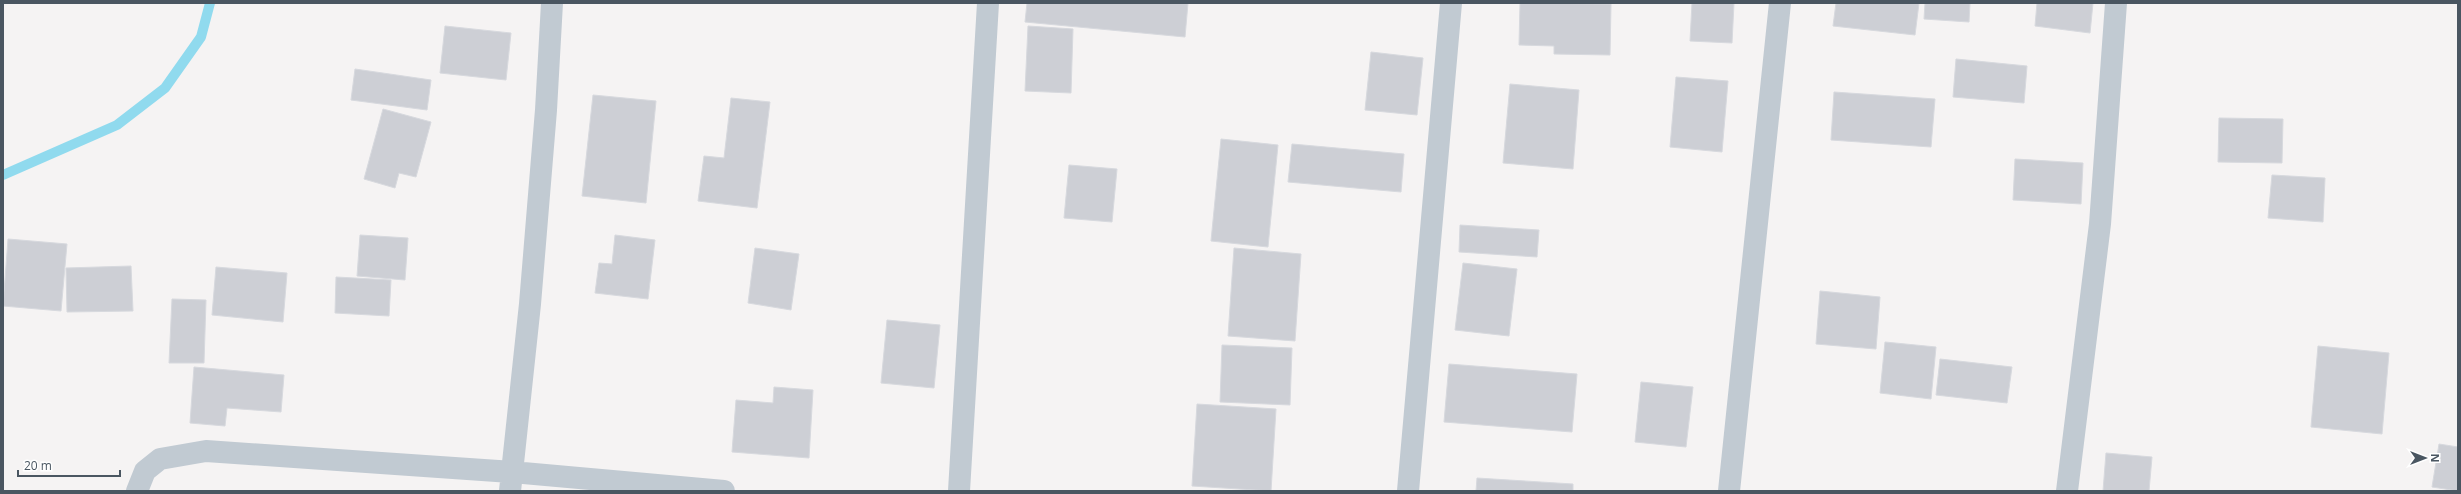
<svg xmlns="http://www.w3.org/2000/svg" width="2461" height="494" font-family="'Open Sans',sans-serif">
  <style>
    .lines { fill: none; stroke-linecap: round; stroke-linejoin: round }
    .stream { stroke: #90daee; stroke-width: 10 }
    .building { fill: #cdcfd5; stroke: #d7d9de }
    .minor { stroke: #c1cad2; stroke-width: 22 }
  </style>
  <rect width="100%" height="100%" fill="#f5f3f3"/>
  <g class="lines">
    <path class="stream" d="M3,175L117,125L165,88L201,37L210,3"/>
  </g>
  <path class="building" d="M1027,3H1188L1185,37L1025,22Z
    M1520,3L1611,4L1610,55L1554,54V46L1519,45Z
    M1692,3H1734L1732,43L1690,41Z
    M1836,3H1919L1915,35L1833,26Z
    M1925,3H1970L1969,22L1924,19Z
    M2037,3H2093L2090,33L2035,26Z
    M445,26L511,33L506,80L440,73Z
    M1028,26L1073,29L1071,93L1025,91Z
    M1371,52L1423,58L1417,115L1365,110Z
    M1956,59L2027,66L2024,103L1953,97Z
    M355,69L431,80L427,110L351,100Z
    M1676,77L1728,81L1722,152L1670,147Z
    M1510,84L1579,90L1573,169L1503,163Z
    M1834,92L1935,99L1931,147L1831,140Z
    M593,95L656,101L646,203L582,196Z
    M731,98L770,102L757,208L698,201L704,156L724,158Z
    M383,109L431,122L416,177L399,173L395,188L364,179Z
    M2219,118L2283,119L2282,163L2218,162Z
    M1221,139L1278,145L1268,247L1211,241Z
    M1292,144L1404,154L1401,192L1288,182Z
    M2015,159L2083,163L2081,204L2013,200Z
    M1069,165L1117,169L1112,222L1064,218Z
    M2272,175L2325,178L2323,222L2268,218Z
    M1460,225L1539,230L1537,257L1459,252Z
    M360,235L408,238L405,280L357,276Z
    M615,235L655,240L648,299L595,293L599,263L612,264Z
    M8,239L67,244L61,311L3,306Z
    M755,248L799,254L791,310L748,303Z
    M1234,248L1301,254L1295,341L1228,336Z
    M1463,263L1517,269L1509,336L1455,330Z
    M131,266L133,311L67,312L66,268Z
    M216,267L287,273L283,322L212,315Z
    M336,277L391,280L389,316L335,313Z
    M1820,291L1880,297L1876,349L1816,344Z
    M172,299L206,300L204,363H169Z
    M887,320L940,325L934,388L881,383Z
    M1885,342L1936,347L1931,399L1880,393Z
    M1222,345L1292,348L1290,405L1220,402Z
    M2318,346L2389,353L2382,434L2311,427Z
    M1940,359L2012,367L2007,403L1936,395Z
    M1449,364L1577,374L1572,432L1444,422Z
    M194,367L284,375L281,412L227,408L225,426L190,423Z
    M1641,382L1693,387L1686,447L1635,442Z
    M774,387L813,390L809,458L732,452L736,400L773,403Z
    M1197,404L1276,409L1271,491L1192,486Z
    M2439,444L2458,447V491L2432,487Z
    M2106,453L2152,457L2149,491H2103Z
    M1477,478L1573,484V491H1476Z"/>
  <g class="lines">
    <path class="minor" d="M137,491L145,471L160,459L206,451L512,472L724,491
      M510,491L530,304L546,110L552,3
      M959,491L988,3
      M1408,491L1451,3
      M1729,491L1780,3
      M2067,491L2100,224L2116,3"/>
  </g>
  <rect width="2461" height="494" fill="none" stroke="#4a5661" stroke-width="8"/>
  <g transform="translate(2425 458) rotate(90)" stroke="#ffffff" stroke-width="3" paint-order="stroke">
  <path d="M0-3L7 15L0 10L-7 15Z" fill="#4a5661"/>
  <text y="-6" font-size="11" font-weight="bold" text-anchor="middle" fill="#4a5661">N</text>
  </g>
  <path d="M18 470v6h102v-6" fill="none" stroke="#4a5661" stroke-width="2"/>
  <text x="24" y="470" font-size="12" fill="#4a5661" stroke="#ffffff" stroke-width="3" paint-order="stroke">20 m</text>
</svg>
